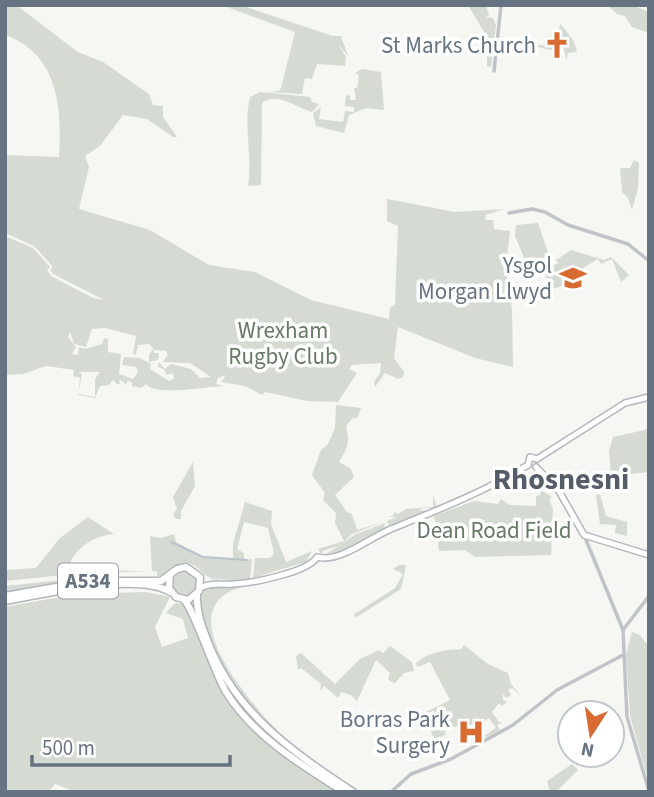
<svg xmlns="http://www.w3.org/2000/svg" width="654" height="797" font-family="'Source Sans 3',sans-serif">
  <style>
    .green { fill: #d5dbd3; fill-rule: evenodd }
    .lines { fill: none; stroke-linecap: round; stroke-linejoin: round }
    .stream { stroke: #bac3c9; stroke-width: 2 }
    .major-casing { stroke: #b3b7bb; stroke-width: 8 }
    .highway-casing { stroke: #b3b6b9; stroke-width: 9 }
    .minor { stroke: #c0c3c7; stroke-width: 3.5 }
    .major { stroke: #fff; stroke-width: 5 }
    .highway { stroke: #fff; stroke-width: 6 }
    .labels { text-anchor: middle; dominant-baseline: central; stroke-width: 7; stroke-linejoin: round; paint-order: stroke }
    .shield { fill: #fff; stroke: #959da8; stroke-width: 2 }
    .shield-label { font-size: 21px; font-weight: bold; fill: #677382 }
    .poi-label { font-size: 23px; fill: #677382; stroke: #fff; text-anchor: end }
    .park-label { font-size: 23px; fill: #677a66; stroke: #fff }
    .district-label { font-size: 30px; font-weight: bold; fill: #555d68; stroke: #fff }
  </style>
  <rect width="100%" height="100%" fill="#f6f6f3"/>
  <path class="green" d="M5,5H16L78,52L103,62L149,94L153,105L163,106V117L177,137H173L147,119L123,115L100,146L85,156L89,167L79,209L150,230L209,265L255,272L311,300L389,319L390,308L395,305L398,226L387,221V199L455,212L505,209L485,215L486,220H493L494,229L510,231L506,268L512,309L513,367L475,358L398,327L394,358L404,372L403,377L398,379L385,373L375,387L374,382L380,373L381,363L352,365L349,369L357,373L338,402L307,401L265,392L262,395L245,386L221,382L226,375L218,378L216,384L224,386C209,386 156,397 146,384L141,388L132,386V382L127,381V385L119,379L120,384H117L113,380L109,385L100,386L95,398L78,395L80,378L73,376L74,370L46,366L23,374L5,375V236L33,248L50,267L47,270L51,276L93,298L104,300L53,274L50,270L53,267L34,246L5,233V155L59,157C62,109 59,54 5,35ZM105,328L136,336L133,354L136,355L138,345L149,344L154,349L149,354V362L158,360L159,353H154V350L166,351L168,354L163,362L190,363L211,377L200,378L191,369L171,364L165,369L159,362L158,367L164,369L166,375L173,373L174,379L169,381L150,369L151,364L140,358L124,357L122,365L136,367L138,372L133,379L119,374L121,354L108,352V339L104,338L102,344L85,349L79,347L78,355L72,354L76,347L68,337L70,332L74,344L86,347L92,329ZM79,372H100L95,379V397L78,394L82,374Z
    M221,5L243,6L333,36H341L348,56L338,44L346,57L345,66L317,64L312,79L305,78L302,94L267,92L279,91L281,88L295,32Z
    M468,5H486L489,15L486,17L493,18L496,25L491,67L487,66V37Z
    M607,5H632L647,11L649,33L632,27L625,16L617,14Z
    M560,24C568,33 575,40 577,52L568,53L566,60L563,44L552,40L551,46L559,48V52L538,47L535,49L532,44L548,46L549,36L558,39Z
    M362,69L381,72L384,110L366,108L349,115L344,133L316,126L313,113L321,107L319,119L343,122L345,111L354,112V107L345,106L346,96L350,95V100H356L354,88H357L359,75L355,73Z
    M260,92L310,97L312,102L319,104L312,112C297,108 277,91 262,103L261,185L248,186C253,157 243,126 250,97Z
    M634,160L639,163L638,188L632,210L628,198L622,192L620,168H630Z
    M538,223L552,264L530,272L515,236L516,225Z
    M571,250L604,260L611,257L629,275L621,282L612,259L601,264L598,259L583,268L582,279L553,289L542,270L558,263L556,260Z
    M336,405L361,408L357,418H353L346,426C349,442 350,444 339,462L351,469L354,477L335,495L347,512L352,514L357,530L382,522L352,534L340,545L323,551L322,555L318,549L344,541L335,523L336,513L323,500L325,493L312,475L321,450L328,444L335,428Z
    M649,429V472L611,476L609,451L613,437Z
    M193,462L195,486L181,511V519H176L173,514L177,509L173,497Z
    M539,489L552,497L549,499L553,509L551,555L475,557L465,550L439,551L434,516L474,501L498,504L501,499L510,505L536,506V497L541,494Z
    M600,494L606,516L627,522V536L615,533L616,525L600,524L596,495Z
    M433,495L437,507C431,509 424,507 419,510L430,511L389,526L387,521L397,517H386L393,516L394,512L398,514L406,509L433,507Z
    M245,502L272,511L271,524L286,562L312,551L306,562L253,578L255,558H270L274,554L268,528L244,522L237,549L244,553V560L252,559L250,579L235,582L233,580L210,578L233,582C209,583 208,574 189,566L174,568L189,565L207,576C177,548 182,571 157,577V572L152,571L150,536L161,538L174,534L176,542L202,556L233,558V544Z
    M88,517L114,534C92,536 76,548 68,567L146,572H92L5,581V570L36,568L60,538Z
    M385,523L384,530L352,548L326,554L356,534Z
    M399,565H406L401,589L357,617L353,615L395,588L403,574L393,569Z
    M171 583a13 13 0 1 1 26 0a13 13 0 1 1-26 0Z
    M100,576L159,579L99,578L5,593V586Z
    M246,585C232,590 218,595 213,610C198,650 273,730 303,754C322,768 342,780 362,792H357C297,752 249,721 217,654C208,635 198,615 200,593L207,586Z
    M146,592L170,597L155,627L162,647L188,638L183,619L166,613L175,603L186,604C199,618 205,655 214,674C245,736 282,756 338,792H76L55,784L50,790L5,792V607L76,594Z
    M632,632L640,635L649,647V783L630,716L626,654Z
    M464,645L488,664L508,673L511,684L521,696L512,688L508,690L511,695L506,698L503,694V700L507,702L502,706L499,703L492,712L499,722H503L497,725L500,730L487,737L484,736L496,728L489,718C472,730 463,722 444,730L446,734L435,740L422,714L450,700L430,662L417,667L416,663C428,652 445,650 461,649Z
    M390,646L412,662L414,671L404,673L394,684L388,679L390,673L376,660L357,701L351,695L341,692L338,698L324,686L320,691L321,684L301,668L298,670L296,656L301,653L335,684L360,659L379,650L383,653Z
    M572,764L578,770L556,792H550L547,781Z"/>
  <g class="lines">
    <path class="stream" d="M171,542L203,557L247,560"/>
    <defs>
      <path id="major" d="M537,459L625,403L649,397
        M528,465L530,457L537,459
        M536,467L559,491L584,535L649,555
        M200,588C211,582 222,585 234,584C253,583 309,572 317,557C340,563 369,538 391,529C438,510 484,492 528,465"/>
      <path id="highway" d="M197,594C196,611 202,627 208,642C235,713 293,752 353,792
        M5,596L90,581H161L177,569L186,567L200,577L199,591L188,600L176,597L169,588L170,575
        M184,600C193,607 215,674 226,692C254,737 300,764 344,792
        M5,601C43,594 137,572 170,592"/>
    </defs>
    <use href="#major" class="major-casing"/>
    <use href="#highway" class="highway-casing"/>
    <path class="minor" d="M494,71L501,5
      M509,213L532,209L545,212L568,225L628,244L649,261
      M584,535L623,630L627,717L649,791
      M623,630L649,596
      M391,792L411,774L451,759L513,725L557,690L623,655"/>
    <use href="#major" class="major"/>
    <use href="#highway" class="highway"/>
  </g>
  <defs>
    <symbol id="church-bare" viewBox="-9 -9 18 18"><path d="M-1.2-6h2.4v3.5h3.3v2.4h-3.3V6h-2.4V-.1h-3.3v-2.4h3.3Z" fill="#d86b31" stroke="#fff" stroke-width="2.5" paint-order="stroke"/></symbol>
    <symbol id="school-bare" viewBox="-9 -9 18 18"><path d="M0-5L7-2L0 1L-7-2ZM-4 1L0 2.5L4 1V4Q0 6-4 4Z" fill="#d86b31" stroke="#fff" stroke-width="2.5" paint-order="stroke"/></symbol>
    <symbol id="hospital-bare" viewBox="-9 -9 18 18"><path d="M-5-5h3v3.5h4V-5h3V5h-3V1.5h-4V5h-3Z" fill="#d86b31" stroke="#fff" stroke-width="2.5" paint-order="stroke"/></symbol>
  </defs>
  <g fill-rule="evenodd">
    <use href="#church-bare" x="538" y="26" width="38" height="38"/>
    <use href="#school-bare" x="554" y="259" width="38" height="38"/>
    <use href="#hospital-bare" x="452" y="713" width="38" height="38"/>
  </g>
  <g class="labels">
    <rect class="shield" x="58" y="563.5" width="60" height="35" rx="5"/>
    <g class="shield-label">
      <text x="88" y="581">A534</text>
    </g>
    <g class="poi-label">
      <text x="536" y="45">St Marks Church</text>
      <text x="552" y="265">Ysgol<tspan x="552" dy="26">Morgan Llwyd</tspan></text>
      <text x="450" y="719">Borras Park<tspan x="450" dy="26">Surgery</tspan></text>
    </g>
    <g class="park-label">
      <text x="283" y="330">Wrexham<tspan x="283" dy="26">Rugby Club</tspan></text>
      <text x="494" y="530">Dean Road Field</text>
    </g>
    <g class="district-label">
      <text x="561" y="479">Rhosnesni</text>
    </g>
  </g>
  <rect width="654" height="797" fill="none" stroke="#677382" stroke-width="14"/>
  <g transform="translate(591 734) rotate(192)"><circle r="33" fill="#ffffff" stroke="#c2c7cd" stroke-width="2"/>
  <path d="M0-5L12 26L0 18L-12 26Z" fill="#d86b31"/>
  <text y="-10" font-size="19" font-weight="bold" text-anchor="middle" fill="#677382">N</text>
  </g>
  <path d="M32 755v10h198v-10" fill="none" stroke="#677382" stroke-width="3.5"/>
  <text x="42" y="755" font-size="21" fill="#677382" stroke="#ffffff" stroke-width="5" paint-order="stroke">500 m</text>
</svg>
